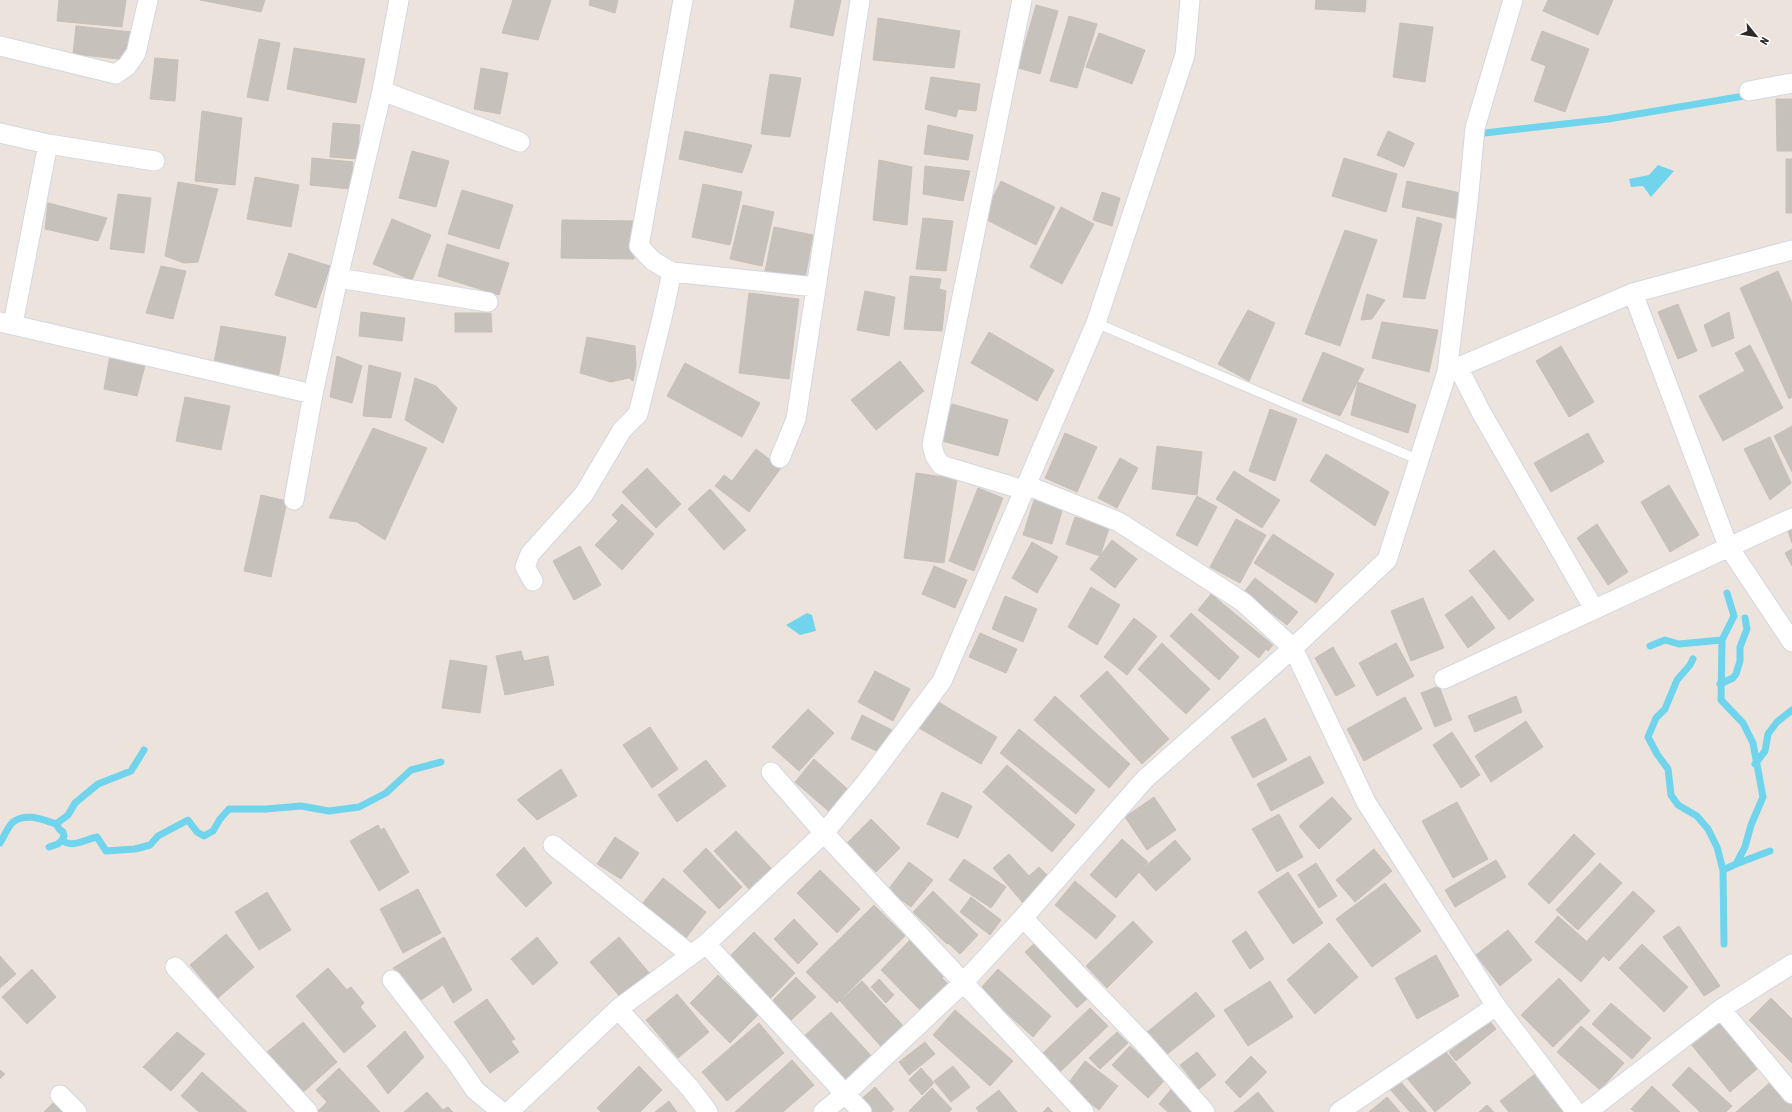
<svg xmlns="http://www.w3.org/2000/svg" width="1792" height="1112" font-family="'Asap Condensed',sans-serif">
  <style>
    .water { fill: #70d4ed }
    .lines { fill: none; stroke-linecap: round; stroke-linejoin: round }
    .stream { stroke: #70d4ed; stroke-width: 7 }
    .building { fill: #c7c1bb; stroke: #c7c0b6 }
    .service-casing { stroke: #d1d6e3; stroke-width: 11 }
    .minor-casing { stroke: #d1d6e3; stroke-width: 21 }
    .service { stroke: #fff; stroke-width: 9 }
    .minor { stroke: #fff; stroke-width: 19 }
  </style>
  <rect width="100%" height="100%" fill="#ece4dc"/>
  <path class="water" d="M1658,165L1674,171L1651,197L1643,186L1631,187L1629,179L1649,175Z
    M807,613L812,615L816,631L800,635L786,625Z"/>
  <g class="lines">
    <path class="stream" d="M1476,134L1608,119L1750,95
      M1650,646L1665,640L1679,644L1722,640
      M1693,659L1690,665L1677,680L1665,709L1656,718L1648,737L1657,754L1668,769L1671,795L1678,805L1697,816L1708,829L1717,847L1723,870
      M1720,684L1733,678L1736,674L1740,661V647L1747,629L1745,618
      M1755,764L1765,751L1768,734L1777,722L1792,710
      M56,824L60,830L63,832L64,836L62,840C72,849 86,839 97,837L106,851L135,849L150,845L158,836L188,820L197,832L204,836L213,831L220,819L229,809H266L301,806L329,811L359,807L386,793L411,770L441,762
      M0,843C4,837 8,826 13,822C26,812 43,820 56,824L68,815L75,803L98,784L131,771L144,750
      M49,847L58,844L62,840
      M1736,864L1770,851
      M1724,944L1723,870L1736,864L1745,847L1751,825L1763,797L1753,743L1743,723L1721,700L1722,640L1734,616L1727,593"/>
  </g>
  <path class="building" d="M59,0H126L122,27L57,21Z
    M200,0H265L261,12Z
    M513,0H551L538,40L502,33Z
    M590,0H618L615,13L589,5Z
    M795,0H841L833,36L790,27Z
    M1316,0H1366L1365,12L1315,9Z
    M1548,0H1613L1598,35L1543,11Z
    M1036,5L1058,11L1040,74L1018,68Z
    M1069,16L1097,24L1077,88L1050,81Z
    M878,18L960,31L954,68L873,60Z
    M1400,23L1433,27L1425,82L1393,77Z
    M76,26L132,32L128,60L73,54Z
    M1542,31L1589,49L1565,112L1534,101L1546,66L1531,60Z
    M1099,33L1145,50L1132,84L1086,67Z
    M259,39L280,43L268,101L247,97Z
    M294,48L365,59L356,103L287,89Z
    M155,58L178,60L175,101L150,99Z
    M481,68L508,73L500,114L474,109Z
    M770,74L801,78L790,137L761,134Z
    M931,77L980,84L976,111L958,109L956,117L925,109Z
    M1776,99H1792V151H1777Z
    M202,111L242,118L235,185L195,181Z
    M333,123L360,125L357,159L330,157Z
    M928,125L973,135L968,160L924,154Z
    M685,131L752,145L742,173L679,159Z
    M1388,131L1414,143L1404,167L1377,155Z
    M412,151L449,161L436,207L399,198Z
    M312,158L353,162L351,189L310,185Z
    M1344,158L1397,174L1386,212L1332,196Z
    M1786,159H1792V213H1786Z
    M879,160L912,167L907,225L873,220Z
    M925,166L970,171L963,201L923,194Z
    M255,177L299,185L291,227L247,219Z
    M1001,181L1055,207L1036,245L983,218Z
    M1407,181L1465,194L1459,219L1402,207Z
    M178,182L218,189L198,262L184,263L165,256Z
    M703,184L742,192L730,245L692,237Z
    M462,190L513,205L499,249L448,234Z
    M1102,192L1120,198L1112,226L1093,220Z
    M118,194L151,198L144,253L110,249Z
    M48,203L107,218L98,241L45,229Z
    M743,205L774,212L762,266L730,259Z
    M1061,207L1094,224L1062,284L1030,267Z
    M1417,217L1442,224L1425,299L1403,297Z
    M923,218L953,221L946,271L916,269Z
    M392,219L431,235L412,280L373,264Z
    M562,220L635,221L634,259L561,258Z
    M774,227L813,235L804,284L764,276Z
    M1345,230L1377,240L1340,346L1305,334Z
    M447,244L509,263L499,295L438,276Z
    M289,253L330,266L316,308L275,295Z
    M161,266L186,271L173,319L146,313Z
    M1778,271L1792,303V397L1789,399L1740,288Z
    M910,276L941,279L939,289L946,291L942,331L904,329Z
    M865,291L895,297L889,336L857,330Z
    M749,293L799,299L789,379L739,373Z
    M1367,294L1385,300L1372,319L1361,320Z
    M1678,304L1697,351L1678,359L1658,312Z
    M1248,310L1275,323L1249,381L1218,364Z
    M361,312L405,318L402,341L359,336Z
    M1729,312L1734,338L1712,347L1704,325Z
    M455,313H491L492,332H455Z
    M1382,322L1438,330L1429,372L1372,358Z
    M221,326L286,337L278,379L213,368Z
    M989,332L1054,370L1037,401L971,363Z
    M587,337L635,346L636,366L633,381L629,378L611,382L580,373Z
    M1750,345L1783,408L1723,441L1699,396L1745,371L1735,353Z
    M1561,346L1594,402L1569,417L1536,361Z
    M111,350L147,358L137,396L104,389Z
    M1323,352L1364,369L1340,416L1302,401Z
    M337,356L362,366L352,403L330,397Z
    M900,361L924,391L876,430L851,400Z
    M685,363L760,403L742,437L667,396Z
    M369,365L401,373L391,418L363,416Z
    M415,378L436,386L457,408L443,443L405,420Z
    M1358,382L1416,405L1408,433L1351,415Z
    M185,397L230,406L221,450L176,441Z
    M952,404L1008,420L998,456L942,441Z
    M1270,409L1297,419L1275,481L1249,471Z
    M1792,426V472L1774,436Z
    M373,428L427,448L385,540L357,522L329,518Z
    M1065,433L1097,447L1077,492L1045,478Z
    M1588,433L1604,462L1551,492L1534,463Z
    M1770,437L1791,483L1770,500L1744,449Z
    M1157,446L1202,452L1197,495L1152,489Z
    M756,449L781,468L749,512L715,486L724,475L732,481Z
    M1326,454L1389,492L1375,526L1310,481Z
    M1120,458L1138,468L1117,508L1098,498Z
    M647,468L681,504L656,528L622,492Z
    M1234,471L1280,500L1262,528L1216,499Z
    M916,473L957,479L944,563L904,558Z
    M1669,485L1699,535L1670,552L1641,502Z
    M978,488L1003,498L974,571L949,561Z
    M710,489L746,530L724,550L688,509Z
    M261,495L287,501L271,577L244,571Z
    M1197,496L1217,507L1197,546L1176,535Z
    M1035,497L1064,505L1052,544L1023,535Z
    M622,504L654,534L622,570L595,545L618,521L612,515Z
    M1075,517L1109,528L1100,556L1066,544Z
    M1236,519L1266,535L1240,583L1210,567Z
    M1597,524L1628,572L1608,585L1577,538Z
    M1792,529V543L1788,531Z
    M1273,534L1334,574L1316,603L1254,563Z
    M1112,540L1137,559L1115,588L1090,569Z
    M1032,542L1058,557L1037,593L1012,578Z
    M580,546L601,585L574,600L553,561Z
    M1792,549V566L1785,553Z
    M1494,550L1534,600L1509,620L1469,571Z
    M934,566L967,580L955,608L922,594Z
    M1255,578L1298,612L1287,625L1244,592Z
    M1091,587L1120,605L1097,645L1068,627Z
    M1211,594L1273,645L1268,651L1266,649L1259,658L1198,610Z
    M1005,596L1037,609L1023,642L992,629Z
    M1472,596L1495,628L1468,648L1445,615Z
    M1423,598L1444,648L1411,661L1391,611Z
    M1191,613L1239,657L1219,680L1170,636Z
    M1134,618L1157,636L1127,675L1104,657Z
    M980,633L1017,649L1006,673L969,657Z
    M1162,643L1210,689L1186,714L1138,669Z
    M1396,643L1414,676L1377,696L1359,663Z
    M1333,647L1355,686L1336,696L1315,658Z
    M521,651L524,661L548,656L554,685L505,695L496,656Z
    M450,660L487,666L480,713L442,708Z
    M875,671L910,689L893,721L858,702Z
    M1107,671L1169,739L1142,764L1080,696Z
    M1439,686L1452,720L1435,727L1421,693Z
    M1055,696L1130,764L1109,788L1034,720Z
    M1516,696L1522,712L1475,732L1468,716Z
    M1405,697L1422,729L1364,761L1347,729Z
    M935,700L997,737L981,764L919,728Z
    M808,709L834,733L799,771L772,747Z
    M862,715L892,730L881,753L851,739Z
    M1265,718L1287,760L1253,778L1231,737Z
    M1526,721L1543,747L1491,782L1475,756Z
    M650,727L678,769L652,788L623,745Z
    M1019,729L1095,790L1076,814L1000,753Z
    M1452,732L1480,775L1461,788L1433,745Z
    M1310,756L1324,783L1271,811L1257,784Z
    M814,759L852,793L833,815L795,782Z
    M706,760L726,786L677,822L658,795Z
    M1007,765L1075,825L1052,852L983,792Z
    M561,769L577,796L537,820L517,800Z
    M942,792L972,806L958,838L927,824Z
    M1154,797L1176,830L1147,850L1125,817Z
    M1332,797L1352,819L1319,849L1299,826Z
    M1457,802L1488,859L1453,878L1422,821Z
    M1279,814L1303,857L1277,872L1252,829Z
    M871,819L900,848L876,872L847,843Z
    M378,825L381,830L384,828L409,872L379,891L350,841Z
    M736,831L771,868L749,889L714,851Z
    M1574,834L1595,854L1549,904L1528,884Z
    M615,837L639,853L621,879L597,864Z
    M1122,839L1148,862L1116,898L1090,875Z
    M1175,840L1191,859L1156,891L1139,872Z
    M524,847L552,883L526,907L496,875Z
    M706,848L742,887L719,909L683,871Z
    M1374,849L1392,871L1355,902L1336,880Z
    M1009,854L1029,876L1039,867L1051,879L1023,903L993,868Z
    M964,859L1006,887L991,908L949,880Z
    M1496,860L1506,877L1455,907L1445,890Z
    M909,862L933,880L911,907L888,890Z
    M1316,863L1337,896L1319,908L1298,875Z
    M1600,863L1622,883L1578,930L1556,910Z
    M820,870L860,909L837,933L797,893Z
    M1288,872L1323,923L1293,944L1258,892Z
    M663,878L706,912L686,938L642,904Z
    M1075,881L1116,916L1096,939L1055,905Z
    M1385,883L1421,931L1372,967L1336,919Z
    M418,889L441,933L403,953L380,909Z
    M933,891L978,935L960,954L948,943L947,944L913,912Z
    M1633,891L1655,911L1609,961L1587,941Z
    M267,892L291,930L259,950L235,912Z
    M971,897L1001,920L990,935L960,912Z
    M874,905L905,936L837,1003L806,972Z
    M1558,916L1603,956L1581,982L1535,942Z
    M794,919L818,944L798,964L774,939Z
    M1133,921L1153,942L1107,988L1086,966Z
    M1679,926L1720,986L1704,996L1663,937Z
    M1508,930L1532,960L1500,986L1476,955Z
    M1246,931L1264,959L1250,969L1232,941Z
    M754,932L795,973L768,1001L727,959Z
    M226,934L254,967L218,998L190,965Z
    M444,937L472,990L453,1003L443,985L418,1002L393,968Z
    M537,937L558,963L533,985L511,959Z
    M619,937L651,975L622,999L590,962Z
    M910,940L945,975L942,978L951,987L924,1014L881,970Z
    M1038,940L1090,996L1077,1008L1025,952Z
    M1329,943L1358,977L1315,1014L1287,980Z
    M1642,944L1688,987L1664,1012L1619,968Z
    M1436,955L1459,996L1417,1019L1395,978Z
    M0,956L16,974L0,988Z
    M328,968L347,990L351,987L364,1003L360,1007L376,1026L344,1053L296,996Z
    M32,969L56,997L27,1024L2,997Z
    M998,969L1051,1016L1033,1037L980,989Z
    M718,975L758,1015L730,1043L690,1003Z
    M796,977L816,997L787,1024L768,1005Z
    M1559,978L1590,1011L1553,1047L1521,1015Z
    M879,979L894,995L886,1003L871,987Z
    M862,981L908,1031L886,1052L840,1001Z
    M1270,981L1293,1017L1248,1046L1224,1010Z
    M1196,992L1215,1016L1165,1056L1146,1033Z
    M677,994L709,1032L678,1058L646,1020Z
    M1771,998L1792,1019V1063L1749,1020Z
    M487,999L515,1039L511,1041L519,1052L490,1073L454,1022Z
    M1611,1003L1651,1038L1632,1059L1592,1024Z
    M1090,1008L1108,1026L1060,1072L1042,1054Z
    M955,1010L1013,1061L990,1086L933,1035Z
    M831,1012L875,1060L848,1085L803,1037Z
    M1489,1020L1496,1029L1456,1061L1449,1052Z
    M1718,1021L1757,1069L1730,1092L1690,1043Z
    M303,1022L337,1062L301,1094L266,1053Z
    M759,1023L784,1053L727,1101L702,1072Z
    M1581,1026L1624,1063L1600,1090L1557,1052Z
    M405,1031L424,1057L388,1094L367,1066Z
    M177,1032L205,1054L171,1091L143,1067Z
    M1117,1032L1128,1043L1100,1069L1089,1058Z
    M925,1042L935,1054L909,1075L899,1062Z
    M1130,1046L1166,1079L1148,1098L1112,1065Z
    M1442,1047L1471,1083L1435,1112L1406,1077Z
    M1197,1052L1216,1075L1199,1089L1180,1065Z
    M1251,1056L1267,1072L1240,1098L1225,1082Z
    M792,1060L814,1085L783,1112H735Z
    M1085,1061L1118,1086L1099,1110L1067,1085Z
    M639,1066L662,1090L640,1112H601L597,1108Z
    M953,1066L970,1087L951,1102L934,1081Z
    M1689,1067L1732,1106L1726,1112H1700L1672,1085Z
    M339,1068L380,1112H317L327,1102L316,1090Z
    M921,1068L934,1083L922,1095L909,1080Z
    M0,1070L5,1074L0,1079Z
    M202,1072L247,1112H199L181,1096Z
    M1535,1074L1565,1112H1509L1500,1101Z
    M1399,1080L1427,1112H1410L1389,1088Z
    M1773,1080L1792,1102V1112H1736Z
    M1652,1086L1680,1112H1635L1631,1109Z
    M875,1087L894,1109L891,1112H871L860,1100Z
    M1173,1087L1201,1112H1168L1159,1104Z
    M932,1088L952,1109L949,1112H910L909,1111Z
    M999,1090L1017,1112H979L976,1108Z
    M427,1092L443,1110L448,1107L453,1112H404Z
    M1258,1092L1274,1112H1234Z
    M1387,1097L1400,1112H1369Z
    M56,1100L65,1108L61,1112H44Z
    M669,1101L677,1112H655Z
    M1487,1105L1494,1112H1479Z
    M1048,1107L1053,1112H1043Z"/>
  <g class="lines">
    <defs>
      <path id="service" d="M1096,323L1419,460"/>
      <path id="minor" d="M683,0L639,246L653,261L672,272L816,287
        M1022,0L932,445L935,456L941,465L1024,490
        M0,46L116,74L127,66L136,53L148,0
        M382,91L520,142
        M1749,91L1792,83
        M0,133L48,144L155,161
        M338,278L488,302
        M1633,293L1728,546L1792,642
        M0,322L313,394
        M13,324L48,144
        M1458,367L1481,412L1594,609
        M1447,372L1633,293L1792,250
        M780,458L796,419L860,0
        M1026,485L1119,522L1243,602L1293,648L1366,802L1496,1006L1576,1112
        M294,500L313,394L338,278L382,91L399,0
        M533,581L525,567L530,554L584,494L622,430L638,414L662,318L672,272
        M1444,679L1792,518
        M771,772L824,833L1084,1112
        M553,845L691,955
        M1023,918L1142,1041L1205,1112
        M706,944L862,1112
        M175,967L308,1112
        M392,980L458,1065L475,1090L502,1112
        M618,1009L690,1088L708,1112
        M1721,1009L1792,1094
        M60,1095L77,1112
        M509,1112L618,1009L706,944L824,833L867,781L942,681L1096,323L1185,55L1190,0
        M823,1112L845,1094L963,983L1023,918L1145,779L1293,648L1387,560L1447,372L1468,203L1475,128L1513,0
        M1339,1112L1496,1006
        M1587,1112L1721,1009L1792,964"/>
    </defs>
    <use href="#service" class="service-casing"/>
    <use href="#minor" class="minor-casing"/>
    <use href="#service" class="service"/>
    <use href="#minor" class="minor"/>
  </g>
  <g transform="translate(1756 36) rotate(120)" stroke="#ffffff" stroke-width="3" paint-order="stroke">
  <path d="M0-3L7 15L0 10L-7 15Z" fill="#2a2a2a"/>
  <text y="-6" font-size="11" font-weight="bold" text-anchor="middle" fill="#2a2a2a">N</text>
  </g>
</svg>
